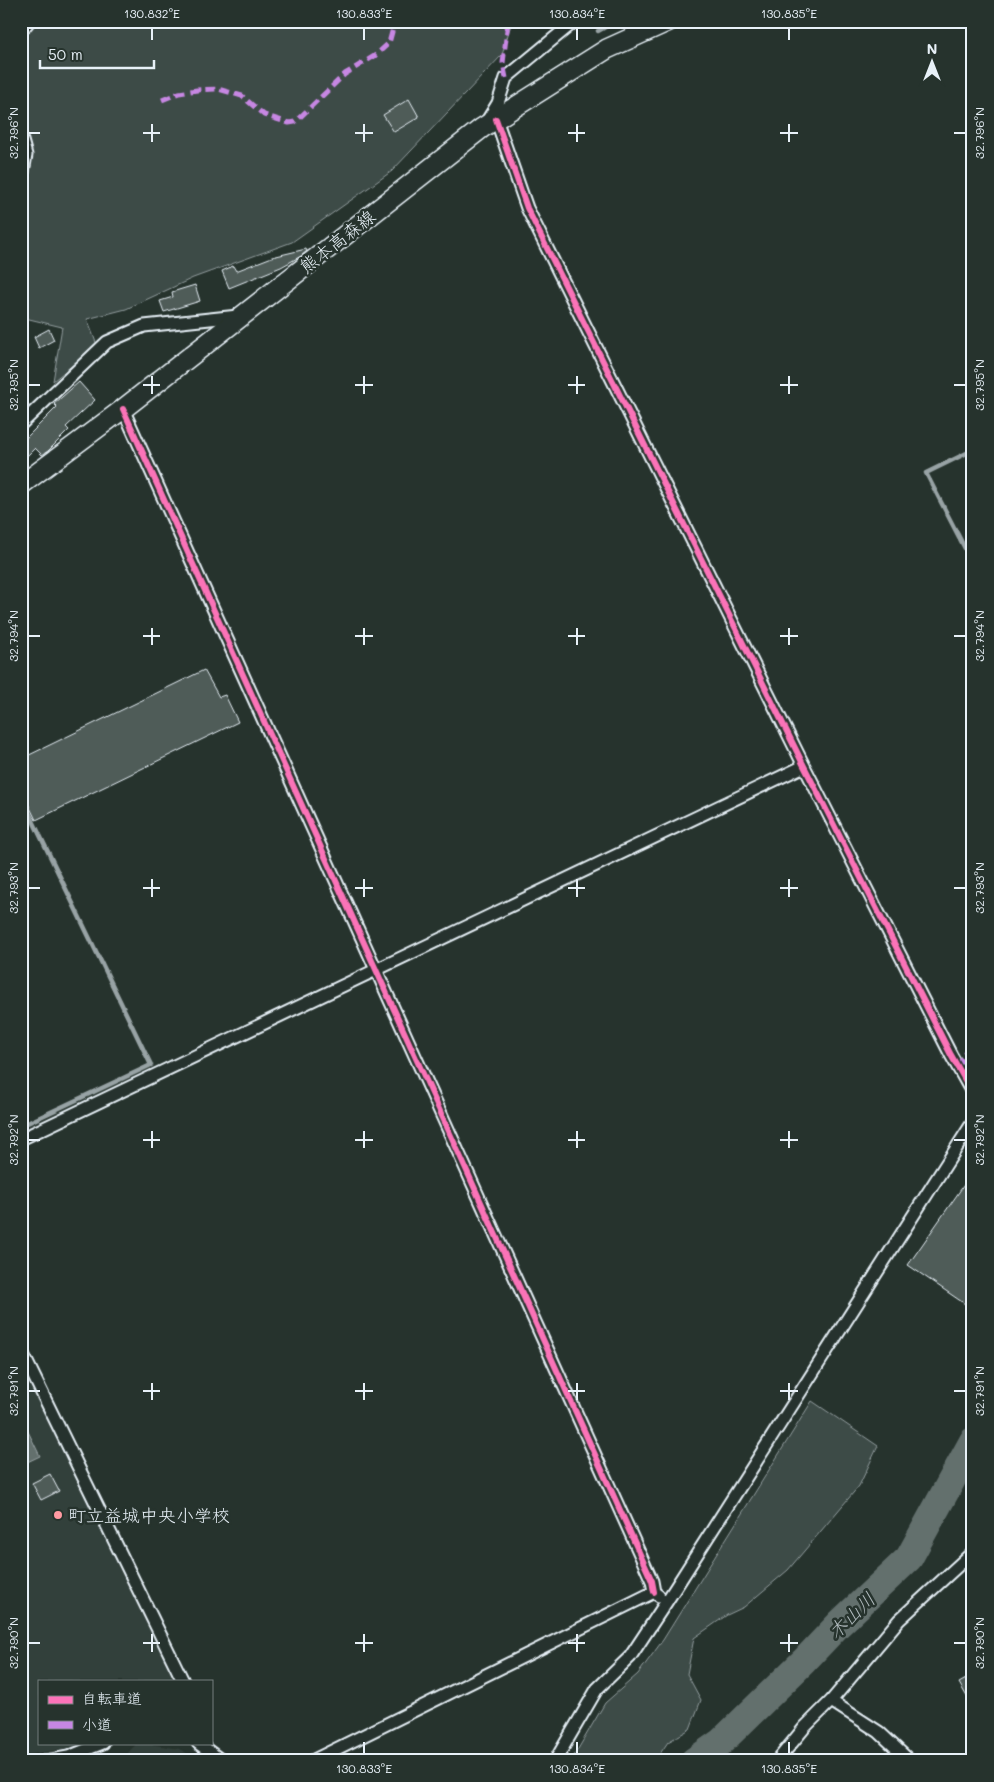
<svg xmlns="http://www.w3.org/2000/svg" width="994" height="1782" font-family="Mali,'Klee One',sans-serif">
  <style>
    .built { fill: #333f3a }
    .green { fill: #3e4b47; stroke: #939ea0 }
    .water { fill: #636f6d; stroke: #98a3a5 }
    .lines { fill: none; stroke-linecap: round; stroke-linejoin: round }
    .stream { stroke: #98a3a5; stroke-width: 4.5 }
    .river { stroke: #636f6d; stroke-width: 28 }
    .building { fill: #505c59; stroke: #e8f1f8 }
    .street-casing { stroke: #e8f1f8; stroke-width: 15 }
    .primary-casing { stroke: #e8f1f8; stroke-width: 22 }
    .street { stroke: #26332d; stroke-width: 11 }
    .primary { stroke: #26332d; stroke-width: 19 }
    .quiet { stroke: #c787e3; stroke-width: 5; stroke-dasharray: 10 5; stroke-linecap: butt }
    .cycleway-casing { stroke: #26332d; stroke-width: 9 }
    .cycleway { stroke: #fb73b8; stroke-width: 6 }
    .ticks { fill: none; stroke: #e8f1f8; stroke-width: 2 }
    .poi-dot { fill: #ff9aa2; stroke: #26332d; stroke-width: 2 }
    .labels { text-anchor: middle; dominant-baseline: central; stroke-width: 5; stroke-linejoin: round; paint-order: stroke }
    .street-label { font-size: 18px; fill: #e8f1f8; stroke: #26332d }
    .poi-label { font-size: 18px; fill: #e8f1f8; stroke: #26332d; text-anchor: start }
    .water-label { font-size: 19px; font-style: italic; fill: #b3bdc0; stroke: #26332d }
    .neatline { fill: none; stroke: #e8f1f8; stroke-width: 2 }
    .ticks-label { font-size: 12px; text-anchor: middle; fill: #e8f1f8 }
  </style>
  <rect width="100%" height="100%" fill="#26332d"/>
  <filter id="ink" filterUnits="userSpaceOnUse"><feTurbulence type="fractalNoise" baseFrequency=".02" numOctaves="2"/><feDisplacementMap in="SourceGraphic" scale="10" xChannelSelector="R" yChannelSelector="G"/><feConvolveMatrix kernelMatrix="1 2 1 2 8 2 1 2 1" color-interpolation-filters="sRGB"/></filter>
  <g filter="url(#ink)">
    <path class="built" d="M21,1364L175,1681H39V1743H84L76,1747L21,1756Z
      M136,1744L156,1745L179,1749L201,1761H115L126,1755Z"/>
    <path class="green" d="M21,21H512L502,55L392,171L292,242L193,278L126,309L87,319L97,345L53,381L62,327L21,317V271L29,263L21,252Z
      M812,1401L878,1446L859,1486L788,1570L744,1607L727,1615L694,1638L687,1674L701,1700L690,1729L668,1742L655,1761H571L605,1703L638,1674L663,1640Z"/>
    <path class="water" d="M21,1417L40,1456L21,1465Z"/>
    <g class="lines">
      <path class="stream" d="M598,31L616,21
        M973,450L926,473L973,564
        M21,796L151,1065L21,1126"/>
      <path class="river" d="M694,1761L721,1742L804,1661L839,1624L909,1558L973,1441"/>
    </g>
    <path class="building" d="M409,99L419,117L394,132L383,115Z
      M306,249L307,251L301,256L281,267L229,288L222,271L233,266L236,271L272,257Z
      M195,285L200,301L164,312L160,301L173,297L172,292Z
      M49,329L54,340L39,348L34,337Z
      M79,382L95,400L66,427L69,430L48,451L42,455L35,448L21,462V443L57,407L54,404Z
      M204,670L219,697L225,695L238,722L36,820L21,789V759Z
      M973,1172V1293L965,1304L908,1265Z
      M50,1474L59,1491L41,1500L32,1483Z
      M973,1675V1707L959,1683Z"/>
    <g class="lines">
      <defs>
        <path id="street" d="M21,31L29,21
          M496,119L527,208L804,766L951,1055L973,1094
          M487,121L498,103L506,78L575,21
          M21,137L26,155L23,172L21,173
          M123,409L652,1581L654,1592
          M21,424L107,342L144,326L238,316
          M21,1139L804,766
          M21,1350L183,1681
          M831,1701L879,1732L910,1761
          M198,1743L222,1761
          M46,1761L68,1757L103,1743
          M312,1761L654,1592L659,1596
          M555,1761L597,1689L630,1657L667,1601L973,1122
          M777,1761L805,1727L831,1701L899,1620L973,1552"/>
        <path id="primary" d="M21,485L123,409L482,128L607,49L669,21"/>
      </defs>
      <use href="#street" class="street-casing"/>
      <use href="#primary" class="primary-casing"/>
      <use href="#street" class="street"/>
      <use href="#primary" class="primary"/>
      <path class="quiet" d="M506,78L503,63L508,21
        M162,100L179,93L197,90L218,89L242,96L264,115L289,123L295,122L345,74L376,55L389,43L395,21
        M958,1067L973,1037"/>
      <defs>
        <path id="cycleway" d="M496,119L527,208L804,766L951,1055L973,1094
          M123,409L652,1581L654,1592"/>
      </defs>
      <use href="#cycleway" class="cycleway-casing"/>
      <use href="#cycleway" class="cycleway"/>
    </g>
  </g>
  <path class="ticks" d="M152,28V40M364,28V40M577,28V40M789,28V40M152,124V142M364,124V142M577,124V142M789,124V142M28,133H40M143,133H160M355,133H373M568,133H585M780,133H798M954,133H966M152,376V394M364,376V394M577,376V394M789,376V394M28,385H40M143,385H160M355,385H373M568,385H585M780,385H798M954,385H966M152,628V645M364,628V645M577,628V645M789,628V645M28,636H40M143,636H160M355,636H373M568,636H585M780,636H798M954,636H966M152,879V897M364,879V897M577,879V897M789,879V897M28,888H40M143,888H160M355,888H373M568,888H585M780,888H798M954,888H966M152,1131V1148M364,1131V1148M577,1131V1148M789,1131V1148M28,1140H40M143,1140H160M355,1140H373M568,1140H585M780,1140H798M954,1140H966M152,1383V1400M364,1383V1400M577,1383V1400M789,1383V1400M28,1391H40M143,1391H160M355,1391H373M568,1391H585M780,1391H798M954,1391H966M152,1634V1652M364,1634V1652M577,1634V1652M789,1634V1652M28,1643H40M143,1643H160M355,1643H373M568,1643H585M780,1643H798M954,1643H966M364,1742V1754M577,1742V1754M789,1742V1754"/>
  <circle class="poi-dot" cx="58" cy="1515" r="5"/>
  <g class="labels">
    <g class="street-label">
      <text transform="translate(337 241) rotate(-38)">熊本高森線</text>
    </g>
    <g class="poi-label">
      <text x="68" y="1515">町立益城中央小学校</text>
    </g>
    <g class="water-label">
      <text transform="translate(851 1615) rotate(-44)">木山川</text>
    </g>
  </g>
  <rect width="994" height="1782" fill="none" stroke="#26332d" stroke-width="55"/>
  <rect x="38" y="1680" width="175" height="65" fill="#26332d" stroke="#747f7e"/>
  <rect x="48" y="1696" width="25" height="8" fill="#fb73b8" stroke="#747f7e"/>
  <text x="82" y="1704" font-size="15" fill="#e8f1f8">自転車道</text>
  <rect x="48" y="1721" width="25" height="8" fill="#c787e3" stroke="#747f7e"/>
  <text x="82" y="1730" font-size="15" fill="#e8f1f8">小道</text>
  <g transform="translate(932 62)" stroke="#26332d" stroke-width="4" paint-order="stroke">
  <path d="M0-4L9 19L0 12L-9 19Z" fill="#e8f1f8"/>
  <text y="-8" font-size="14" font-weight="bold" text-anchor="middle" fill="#e8f1f8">N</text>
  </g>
  <path d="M40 60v8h114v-8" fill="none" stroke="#e8f1f8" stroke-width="2.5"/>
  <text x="48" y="60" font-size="15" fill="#e8f1f8" stroke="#26332d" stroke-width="4" paint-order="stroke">50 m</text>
  <rect x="28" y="28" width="938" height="1726" class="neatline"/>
  <g class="ticks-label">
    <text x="152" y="18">130.832°E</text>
    <text x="364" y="18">130.833°E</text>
    <text x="577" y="18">130.834°E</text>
    <text x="789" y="18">130.835°E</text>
    <text transform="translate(14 133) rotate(-90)" y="4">32.796°N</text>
    <text transform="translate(980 133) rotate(-90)" y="4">32.796°N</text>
    <text transform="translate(14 385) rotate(-90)" y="4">32.795°N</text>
    <text transform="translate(980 385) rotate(-90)" y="4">32.795°N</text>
    <text transform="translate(14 636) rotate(-90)" y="4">32.794°N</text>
    <text transform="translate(980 636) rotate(-90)" y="4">32.794°N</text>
    <text transform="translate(14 888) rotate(-90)" y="4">32.793°N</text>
    <text transform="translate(980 888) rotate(-90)" y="4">32.793°N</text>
    <text transform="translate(14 1140) rotate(-90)" y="4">32.792°N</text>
    <text transform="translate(980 1140) rotate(-90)" y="4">32.792°N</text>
    <text transform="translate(14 1391) rotate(-90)" y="4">32.791°N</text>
    <text transform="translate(980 1391) rotate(-90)" y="4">32.791°N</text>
    <text transform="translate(14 1643) rotate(-90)" y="4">32.790°N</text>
    <text transform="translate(980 1643) rotate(-90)" y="4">32.790°N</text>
    <text x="364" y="1773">130.833°E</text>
    <text x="577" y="1773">130.834°E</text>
    <text x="789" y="1773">130.835°E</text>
  </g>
</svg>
